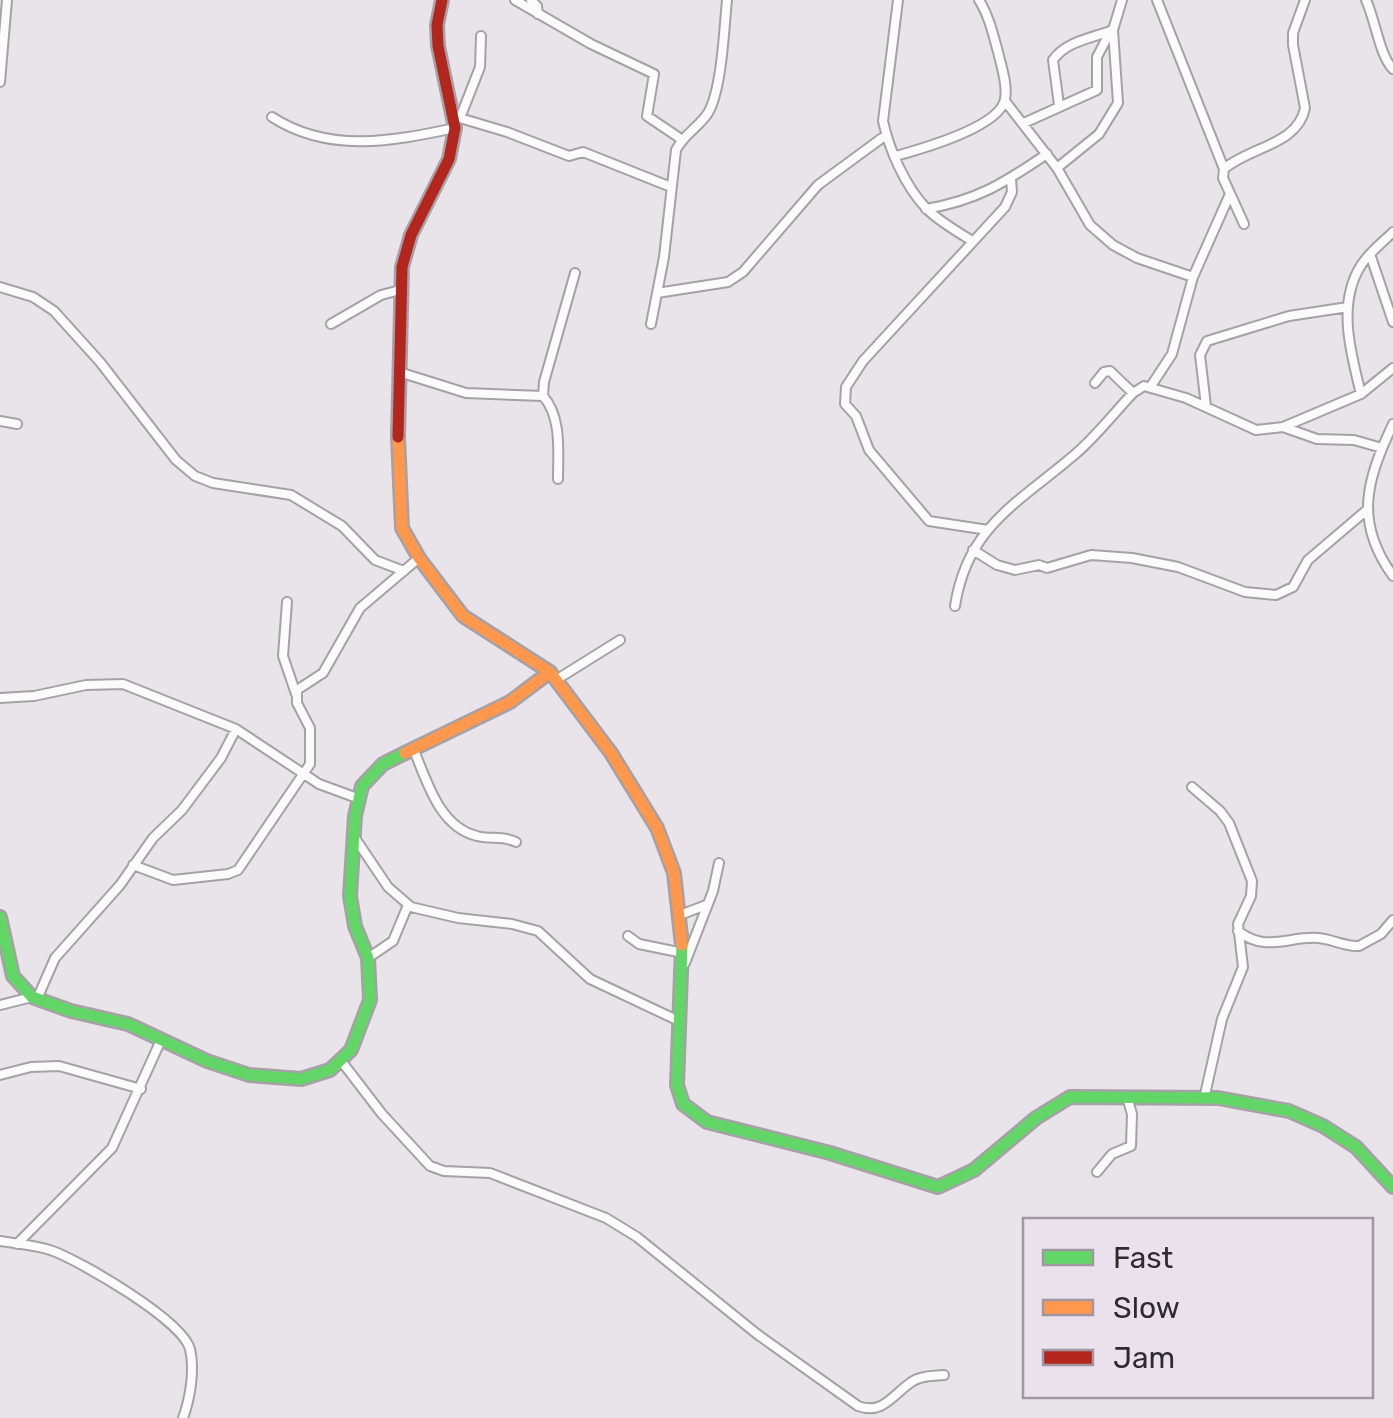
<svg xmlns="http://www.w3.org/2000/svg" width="1393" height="1418" font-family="Rubik,sans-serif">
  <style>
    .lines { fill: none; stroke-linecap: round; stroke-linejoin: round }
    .street-casing { stroke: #a5a1a6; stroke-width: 12 }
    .fast-casing { stroke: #a5a1a6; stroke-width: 16 }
    .slow-casing { stroke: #a5a1a6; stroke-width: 16 }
    .jam-casing { stroke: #a5a1a6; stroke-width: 16 }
    .street { stroke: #fcfbfc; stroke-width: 8 }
    .fast { stroke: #63d668; stroke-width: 11 }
    .slow { stroke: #ff974d; stroke-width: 11 }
    .jam { stroke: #b3261e; stroke-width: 11 }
  </style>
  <rect width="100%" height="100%" fill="#e9e4e9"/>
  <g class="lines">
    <defs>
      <path id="street" d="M515,0L591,44L654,74L647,116L681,139
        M531,0L537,6L538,14
        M898,0L883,121C889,149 905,186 926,208C938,221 957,231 972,241
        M1157,0L1224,169
        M1366,0C1375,19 1380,57 1393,69
        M0,82L7,0
        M1005,101L1057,168L1090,225L1113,245L1137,258L1193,277
        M1059,105L1053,60C1066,41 1093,38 1113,30L1122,0
        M453,116L507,132L569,156L583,152L671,187
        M272,117C329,154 393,141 455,128
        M460,118L480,67L481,36
        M1024,123L1097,90V57L1110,32
        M896,156C921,149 1000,127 1005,99C1008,85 1001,65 998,52C993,34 989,16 979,0
        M1057,168L1099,134L1118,103L1113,30
        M926,209C978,200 1004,183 1047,154
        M1244,224L1223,178L1224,169C1249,147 1298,145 1305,108L1293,45V33L1305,0
        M1370,254L1393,322
        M0,287L33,297L54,311L100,362L176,460L195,476L213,483L291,495L342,526L375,560L404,571
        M657,293L728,282L743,272L818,185L886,135
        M331,324L381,295L400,290
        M651,324L664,257L676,150C684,134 699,127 708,113C722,89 724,29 727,0
        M399,372L466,393L543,396
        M1095,383L1104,372L1110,371L1133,393
        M1151,386L1172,354L1193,277L1230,194
        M1361,394C1351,354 1337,305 1360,267C1368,253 1382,243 1393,232
        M1206,406L1200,355L1207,341L1289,316L1348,307
        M0,421L17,424
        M1393,424C1366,481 1354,522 1393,576
        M1283,427L1361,394L1393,368
        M558,479C558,452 562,417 543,396L544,382L575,273
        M988,530L929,521L869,450L856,416L845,404L846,387L863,361L1005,207L1012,192L1011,179
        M973,550L997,565L1015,570L1039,565L1047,568L1091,555L1132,558L1178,567L1245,592L1276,595L1293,587L1308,560L1368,509
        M287,602L283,656L296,694
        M955,606C967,527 1018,503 1073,456C1095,438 1113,414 1133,393L1144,386L1186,398L1256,430L1283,427L1317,439L1354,440L1382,448
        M556,680L620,640
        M0,698L34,696L86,685L123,684L236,729L319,784L357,798
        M413,748C427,781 439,827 477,836C492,840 502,835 516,842
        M1192,787L1220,811L1229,823L1252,881L1251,896L1238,924L1243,967L1222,1019L1204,1099
        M355,838L388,887L411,907L458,918L512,924L538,931L590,979L679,1021
        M133,865L173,880L228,874L238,870L310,764V728L297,703V690L323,673L360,608L419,558
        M680,915L706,905
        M1238,931C1266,953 1288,936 1318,938C1333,939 1344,947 1359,946L1381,934L1393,920
        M628,936L639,944L683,953
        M368,958L393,941L408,905
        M685,963L713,891L719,863
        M37,999L55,958L120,885L153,838L182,810L221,758L236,729
        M0,1005L32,997
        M342,1062L382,1114L430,1166L444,1171L490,1173L606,1218L637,1237L757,1334L858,1406C882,1415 892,1396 910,1383C919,1376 932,1376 944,1375
        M0,1075L31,1067L59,1066L141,1089
        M1097,1172L1112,1154L1131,1146L1132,1114L1127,1097
        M0,1241C17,1244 37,1245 53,1251C82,1262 182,1320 190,1349C195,1370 190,1399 183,1418
        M17,1244L112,1148L161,1040"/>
      <path id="fast" d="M0,917L13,976L32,997L71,1011L128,1024L207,1061L249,1075L301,1079L330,1070L351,1050L370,1000L368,958L355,926L350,896L355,816L362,786L383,764L405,753
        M682,945L677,1085L683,1104L707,1122L830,1153L938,1187L974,1170L1036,1118L1070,1097L1218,1098L1289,1111L1323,1126L1356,1147L1393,1187"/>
      <path id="slow" d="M398,437L402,528L419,558L463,616L550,672L611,753L657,828L674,873L682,945
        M405,753L510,702L550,672"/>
      <path id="jam" d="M398,437L402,267L411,235L449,159L455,128L438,46L437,25L442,0"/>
    </defs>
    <use href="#street" class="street-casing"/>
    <use href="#fast" class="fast-casing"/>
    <use href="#slow" class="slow-casing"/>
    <use href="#jam" class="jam-casing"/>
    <use href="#street" class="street"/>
    <use href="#fast" class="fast"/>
    <use href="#slow" class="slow"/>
    <use href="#jam" class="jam"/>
  </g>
  <rect x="1023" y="1218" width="350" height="180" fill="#eae1ec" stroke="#9f98a0" stroke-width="2.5"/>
  <rect x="1043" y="1250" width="50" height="15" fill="#63d668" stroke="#9f98a0" stroke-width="2.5"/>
  <text x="1113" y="1268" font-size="30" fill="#2e2b2f">Fast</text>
  <rect x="1043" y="1300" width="50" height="15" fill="#ff974d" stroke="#9f98a0" stroke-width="2.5"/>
  <text x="1113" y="1318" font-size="30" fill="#2e2b2f">Slow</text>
  <rect x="1043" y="1350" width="50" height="15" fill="#b3261e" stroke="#9f98a0" stroke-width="2.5"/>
  <text x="1113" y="1368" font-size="30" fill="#2e2b2f">Jam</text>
</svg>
